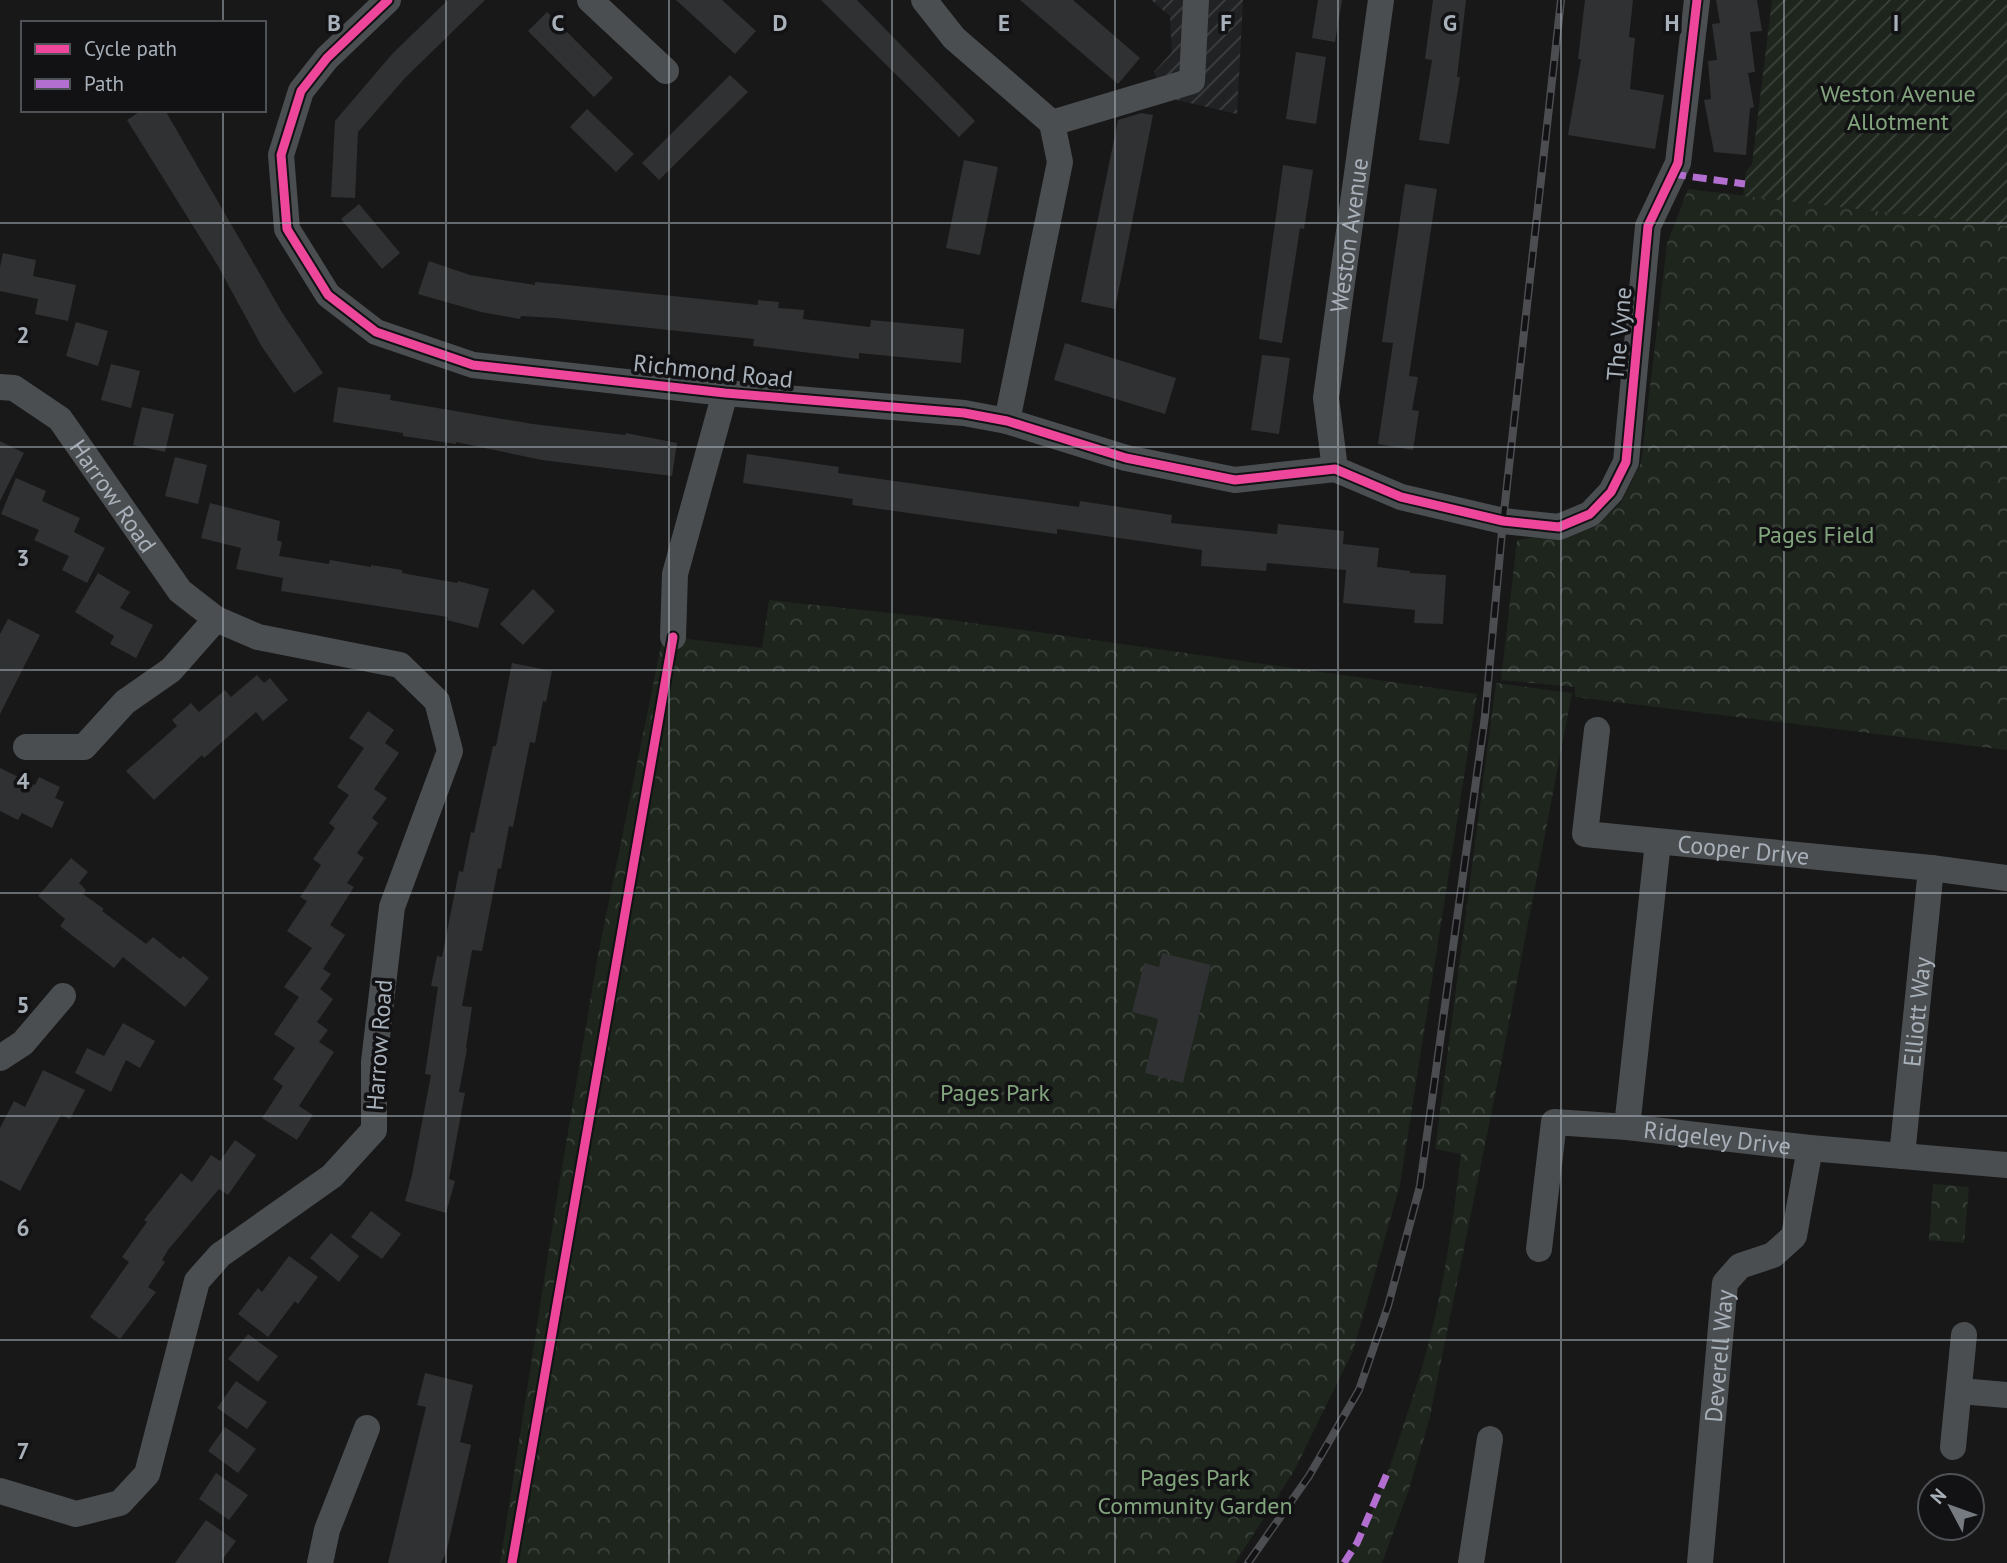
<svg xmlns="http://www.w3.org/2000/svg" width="2007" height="1563" font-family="'PT Sans',sans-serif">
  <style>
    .industrial { fill: url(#industrial-furrows) }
    .forest { fill: url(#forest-crowns) }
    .garden { fill: url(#garden-furrows) }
    .building { fill: #303132 }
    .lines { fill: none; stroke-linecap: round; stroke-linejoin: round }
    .minor { stroke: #4b4e51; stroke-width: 26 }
    .rail-casing { stroke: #4b4d50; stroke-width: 8 }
    .rail { stroke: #121214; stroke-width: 5; stroke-dasharray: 16; stroke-linecap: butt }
    .quiet { stroke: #b36fd0; stroke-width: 7; stroke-dasharray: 14 7; stroke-linecap: butt }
    .cycleway-casing { stroke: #121214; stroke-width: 13 }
    .cycleway { stroke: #ed469a; stroke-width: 9 }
    .grid { fill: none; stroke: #a8b0b9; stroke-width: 2; stroke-opacity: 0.55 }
    .labels { text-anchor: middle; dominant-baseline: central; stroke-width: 7; stroke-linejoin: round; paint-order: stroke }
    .park-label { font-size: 24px; fill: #83a57e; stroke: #121214 }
    .street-label { font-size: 24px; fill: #a8b0b9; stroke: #121214 }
    .grid-label { font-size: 23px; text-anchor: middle; font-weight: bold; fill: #a8b0b9; stroke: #121214; stroke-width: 7; stroke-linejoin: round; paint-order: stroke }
  </style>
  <defs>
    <pattern id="industrial-furrows" width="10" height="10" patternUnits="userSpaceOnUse" patternTransform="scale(1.75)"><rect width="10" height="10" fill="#212224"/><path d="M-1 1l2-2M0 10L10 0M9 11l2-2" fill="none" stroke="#3e4042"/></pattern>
    <pattern id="forest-crowns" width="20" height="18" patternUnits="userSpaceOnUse" patternTransform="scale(1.75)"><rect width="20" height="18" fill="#1d251d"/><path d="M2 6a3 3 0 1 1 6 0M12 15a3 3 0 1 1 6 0" fill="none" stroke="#3b423c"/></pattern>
    <pattern id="garden-furrows" width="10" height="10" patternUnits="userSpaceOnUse" patternTransform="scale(1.75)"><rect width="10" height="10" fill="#1d251d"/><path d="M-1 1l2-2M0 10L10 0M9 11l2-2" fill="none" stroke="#3b423c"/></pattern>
  </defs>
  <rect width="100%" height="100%" fill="#181818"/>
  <path class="industrial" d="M1151,0H1243L1237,114L1164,97L1154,72L1172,52L1170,16Z"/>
  <path class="forest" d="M1688,189L2007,226V750L1575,697V687L1501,680L1517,540L1592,528L1621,503L1641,463L1667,244Z
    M769,600L937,618L1477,694L1400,1185L1353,1351L1294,1471L1235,1563H500L558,1191L598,955L663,636L762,648Z
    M1496,683L1572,693L1499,1075L1429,1421L1409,1489L1382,1563H1344C1369,1525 1386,1480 1400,1436C1411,1402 1423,1368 1431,1333C1446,1275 1454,1213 1461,1154L1435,1149Z
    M1933,1184L1969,1187L1964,1243L1929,1240Z"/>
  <path class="garden" d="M1772,0H2007V226L1743,196L1746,172L1752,164Z"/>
  <path class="building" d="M448,0H485L405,78L358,132L355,198L331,197L335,121L393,53Z
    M676,0H722L756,31L735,54Z
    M821,0H857L975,121L959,137Z
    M1020,0H1073L1140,58L1118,84Z
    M1318,0H1342L1335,42L1312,38Z
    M1433,0H1466L1457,77H1460L1449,144L1419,140L1432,60L1425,59Z
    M1585,0H1633L1629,37L1635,38L1630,89L1664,95L1655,149L1568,135L1581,59H1578Z
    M1716,0H1757L1762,31L1750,32L1755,72L1748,73L1754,107L1750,108L1746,155L1714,152L1704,100L1711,99L1708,61L1717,60L1712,24L1720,23Z
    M547,12L613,78L594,97L528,31Z
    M1296,52L1326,57L1316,124L1286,119Z
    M730,75L748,92L659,180L642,163Z
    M587,109L634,154L616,172L570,127Z
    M142,110H165L283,314L323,373L294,393L262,347L218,266L127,120Z
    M1141,113L1153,115L1115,309L1081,302L1118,120Z
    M964,160L998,167L980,255L946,248Z
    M1283,165L1313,170L1304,229L1300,228L1282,343L1259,339Z
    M1405,184L1437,189L1409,376L1418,377L1412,410L1419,411L1413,450L1378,444L1393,343L1382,342Z
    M359,204L400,253L382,269L341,219Z
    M3,253L36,260L33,276L76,285L68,321L35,314L38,299L0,291V267Z
    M429,261L470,275L535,285V282L558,284L758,305V300L779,302L778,308L804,310L803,319L870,327L871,320L964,329L961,363L859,353V359L753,346L754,339L555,318L521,316L520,319L481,312L418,294Z
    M76,322L108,331L98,366L66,356Z
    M1065,343L1176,378L1165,414L1054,380Z
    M1262,355L1290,358L1279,434L1251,430Z
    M111,364L140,371L131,408L101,400Z
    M338,387L391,395L390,400L533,424L625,435L626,433L677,443L672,476L542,460L456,442V444L403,436V433L333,422Z
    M142,407L174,414L165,452L133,445Z
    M0,441L24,453L0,501Z
    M747,454L839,467L838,473L1079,507L1080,501L1172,515L1171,523L1277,534L1278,524L1344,531L1343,544L1379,548L1377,567L1410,571V573L1446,575L1443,624L1414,623L1415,610L1343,603L1346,570L1267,563L1266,571L1201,566L1202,550L1057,529V534L852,505L853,499L743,483Z
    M175,457L207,465L198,504L165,496Z
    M16,478L46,491L42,501L80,518L74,532L105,548L87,583L62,570L69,556L34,540L39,530L1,514Z
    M210,503L280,521L277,540L282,542L279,556L329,564L330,560L371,567V565L402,570V573L457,583L458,581L489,589L478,628L447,620L448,617L281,591L283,578L236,569L241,548L201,538Z
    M98,573L130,592L120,608L153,625L136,658L110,644L114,636L75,612Z
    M533,589L555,611L523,645L500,624Z
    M8,619L40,635L0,714V634Z
    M512,663L552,671L546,702L543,701L535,743L530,742L513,827L509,826L501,869L498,868L482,951L472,950L462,1006L472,1007L466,1048L467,1049L459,1092L465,1093L449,1179L455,1181L446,1213L405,1201L412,1175L431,1075L425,1074L438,987L431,986L437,956L442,957L459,871L463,872L471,832L474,833L493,746H496Z
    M257,675L264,683L270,678L288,700L263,721L256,712L204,758L202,755L154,800L126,771L177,726L172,720L191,703L199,712L225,690L231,697Z
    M368,711L394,730L385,743L399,753L374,789L387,798L372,818L378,823L357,853L364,858L347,883L354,887L330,925L345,935L323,969L331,974L320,989L333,999L317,1022L328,1030L319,1042L334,1052L299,1106L313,1115L297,1140L262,1118L283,1086L273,1079L295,1048L274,1034L299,997L284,987L312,948L287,931L307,901L300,897L321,865L313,859L335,828L329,823L349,795L337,787L364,748L349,738Z
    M0,768L35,785L39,777L60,787L55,798L64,802L52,828L22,813L18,820L0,811Z
    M71,858L88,872L79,883L86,890L83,894L104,909L102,911L146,944L153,937L180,959L183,956L209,978L185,1007L123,957L114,968L60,926L65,919L38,896Z
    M1162,953L1211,965L1183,1083L1145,1073L1158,1019L1132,1012L1144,963L1159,967Z
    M123,1023L155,1041L140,1068L126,1060L111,1092L75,1073L87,1048L104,1056Z
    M43,1070L85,1090L70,1119L61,1115L20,1191L0,1180V1128L14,1101L25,1107Z
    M235,1140L256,1155L228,1195L219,1189L168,1250L162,1260L165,1262L148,1287L156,1292L120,1339L90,1317L129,1262L122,1257L147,1222L144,1220L181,1173L192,1182L211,1155L220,1161Z
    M371,1211L401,1234L382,1259L351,1237Z
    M331,1233L359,1256L339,1282L310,1258Z
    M289,1256L318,1277L298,1304L295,1301L268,1337L238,1314L258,1288L262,1292Z
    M248,1334L278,1356L258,1382L228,1359Z
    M425,1373L473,1385L460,1442L471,1445L446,1553L441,1563H388L426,1407L417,1405Z
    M236,1381L267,1402L247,1429L217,1408Z
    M225,1427L256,1449L238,1473L208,1451Z
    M216,1473L248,1495L229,1520L199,1499Z
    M206,1520L236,1541L220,1563H175Z"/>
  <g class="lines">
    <g class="minor">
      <path d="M388,0L327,58L301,91L281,155L287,229L328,295L376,332L473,365L725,393L964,413L1007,421L1126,458L1235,480L1335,469L1401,497L1503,521L1559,527L1590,514L1611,492L1626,462L1648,226L1678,163L1697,0"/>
      <path d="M590,0L666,71"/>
      <path d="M924,0L954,38L1052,123L1060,162L1007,421"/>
      <path d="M1052,123L1192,81L1196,0"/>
      <path id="s1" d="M0,387L14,388L60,419L180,591L216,619L258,637L400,665L437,701L450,751L392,907L374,1062V1130L332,1176L220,1255L197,1281L147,1474L120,1503L76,1514L0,1491"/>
      <path id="s2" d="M1335,469L1326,398L1381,0"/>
      <path d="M673,637L675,574L725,393"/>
      <path id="s3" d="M1597,730L1585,834L1931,868L2007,878"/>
      <path d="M26,747H84L125,702L171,670L216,619"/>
      <path d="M0,1058L23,1043L63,996"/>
      <path d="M1627,1127L1658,842"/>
      <path id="s4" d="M1902,1156L1931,868"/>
      <path id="s5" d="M1539,1249L1554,1122L1627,1127L1810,1148L2007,1165"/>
      <path d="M1960,1391L2007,1395"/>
      <path d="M1953,1447L1964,1335"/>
      <path d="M320,1563L327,1530L367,1428"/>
      <path d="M1471,1563L1490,1439"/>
      <path id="s6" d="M1700,1563L1725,1283L1740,1266L1773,1255L1794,1236L1810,1148"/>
    </g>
    <defs>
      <path id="rail" d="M1248,1563L1309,1476L1359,1390L1388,1306L1420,1186L1485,716L1503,521L1561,0"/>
    </defs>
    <use href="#rail" class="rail-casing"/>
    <use href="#rail" class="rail"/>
    <path class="quiet" d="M1672,174L1745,184
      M1344,1563L1357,1543L1389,1469"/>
    <defs>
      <path id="cycleway" d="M388,0L327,58L301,91L281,155L287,229L328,295L376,332L473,365L725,393L964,413L1007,421L1126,458L1235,480L1335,469L1401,497L1503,521L1559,527L1590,514L1611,492L1626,462L1648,226L1678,163L1697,0
        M512,1563L673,637"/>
    </defs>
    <use href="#cycleway" class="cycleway-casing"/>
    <use href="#cycleway" class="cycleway"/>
  </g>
  <path class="grid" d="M223,0V23M446,0V1563M669,0V1563M892,0V1563M1115,0V1563M1338,0V1563M1561,0V1563M1784,0V1563M223,110V1563M0,223H2007M0,447H2007M0,670H2007M0,893H2007M0,1116H2007M0,1340H2007"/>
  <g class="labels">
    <g class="park-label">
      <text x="1898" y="93">Weston Avenue<tspan x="1898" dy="28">Allotment</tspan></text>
      <text x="1816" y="534">Pages Field</text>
      <text x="995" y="1092">Pages Park</text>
      <text x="1195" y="1477">Pages Park<tspan x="1195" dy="28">Community Garden</tspan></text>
    </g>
    <g class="street-label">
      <text stroke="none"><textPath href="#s2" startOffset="236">Weston Avenue</textPath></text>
      <text transform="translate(1619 334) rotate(-85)">The Vyne</text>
      <text transform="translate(713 371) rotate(6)">Richmond Road</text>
      <text stroke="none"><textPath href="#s1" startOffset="163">Harrow Road</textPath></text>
      <text stroke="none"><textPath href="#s3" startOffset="264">Cooper Drive</textPath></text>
      <text stroke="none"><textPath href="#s4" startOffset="145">Elliott Way</textPath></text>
      <text transform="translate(379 1045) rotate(-86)">Harrow Road</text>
      <text stroke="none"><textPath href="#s5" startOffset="292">Ridgeley Drive</textPath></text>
      <text stroke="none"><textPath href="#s6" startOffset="208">Deverell Way</textPath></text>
    </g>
  </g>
  <g class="grid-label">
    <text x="334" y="31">B</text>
    <text x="558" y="31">C</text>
    <text x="780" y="31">D</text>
    <text x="1004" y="31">E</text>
    <text x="1226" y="31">F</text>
    <text x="1450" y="31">G</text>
    <text x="1672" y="31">H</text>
    <text x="1896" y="31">I</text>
    <text x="23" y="343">2</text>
    <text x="23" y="566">3</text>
    <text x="23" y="789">4</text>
    <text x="23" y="1013">5</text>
    <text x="23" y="1236">6</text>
    <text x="23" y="1459">7</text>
  </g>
  <rect x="21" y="21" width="245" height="91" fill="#121214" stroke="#4e5156" stroke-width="2"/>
  <rect x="35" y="44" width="35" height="10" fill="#ed469a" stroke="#4e5156" stroke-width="2"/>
  <text x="84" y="56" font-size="21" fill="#a8b0b9">Cycle path</text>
  <rect x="35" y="79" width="35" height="10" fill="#b36fd0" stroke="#4e5156" stroke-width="2"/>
  <text x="84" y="91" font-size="21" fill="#a8b0b9">Path</text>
  <g transform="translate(1951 1507) rotate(311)"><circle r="33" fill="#121214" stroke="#4e5156" stroke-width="2"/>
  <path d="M0-5L12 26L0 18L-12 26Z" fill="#767b81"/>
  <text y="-10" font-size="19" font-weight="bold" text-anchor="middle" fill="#a8b0b9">N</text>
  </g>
</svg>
